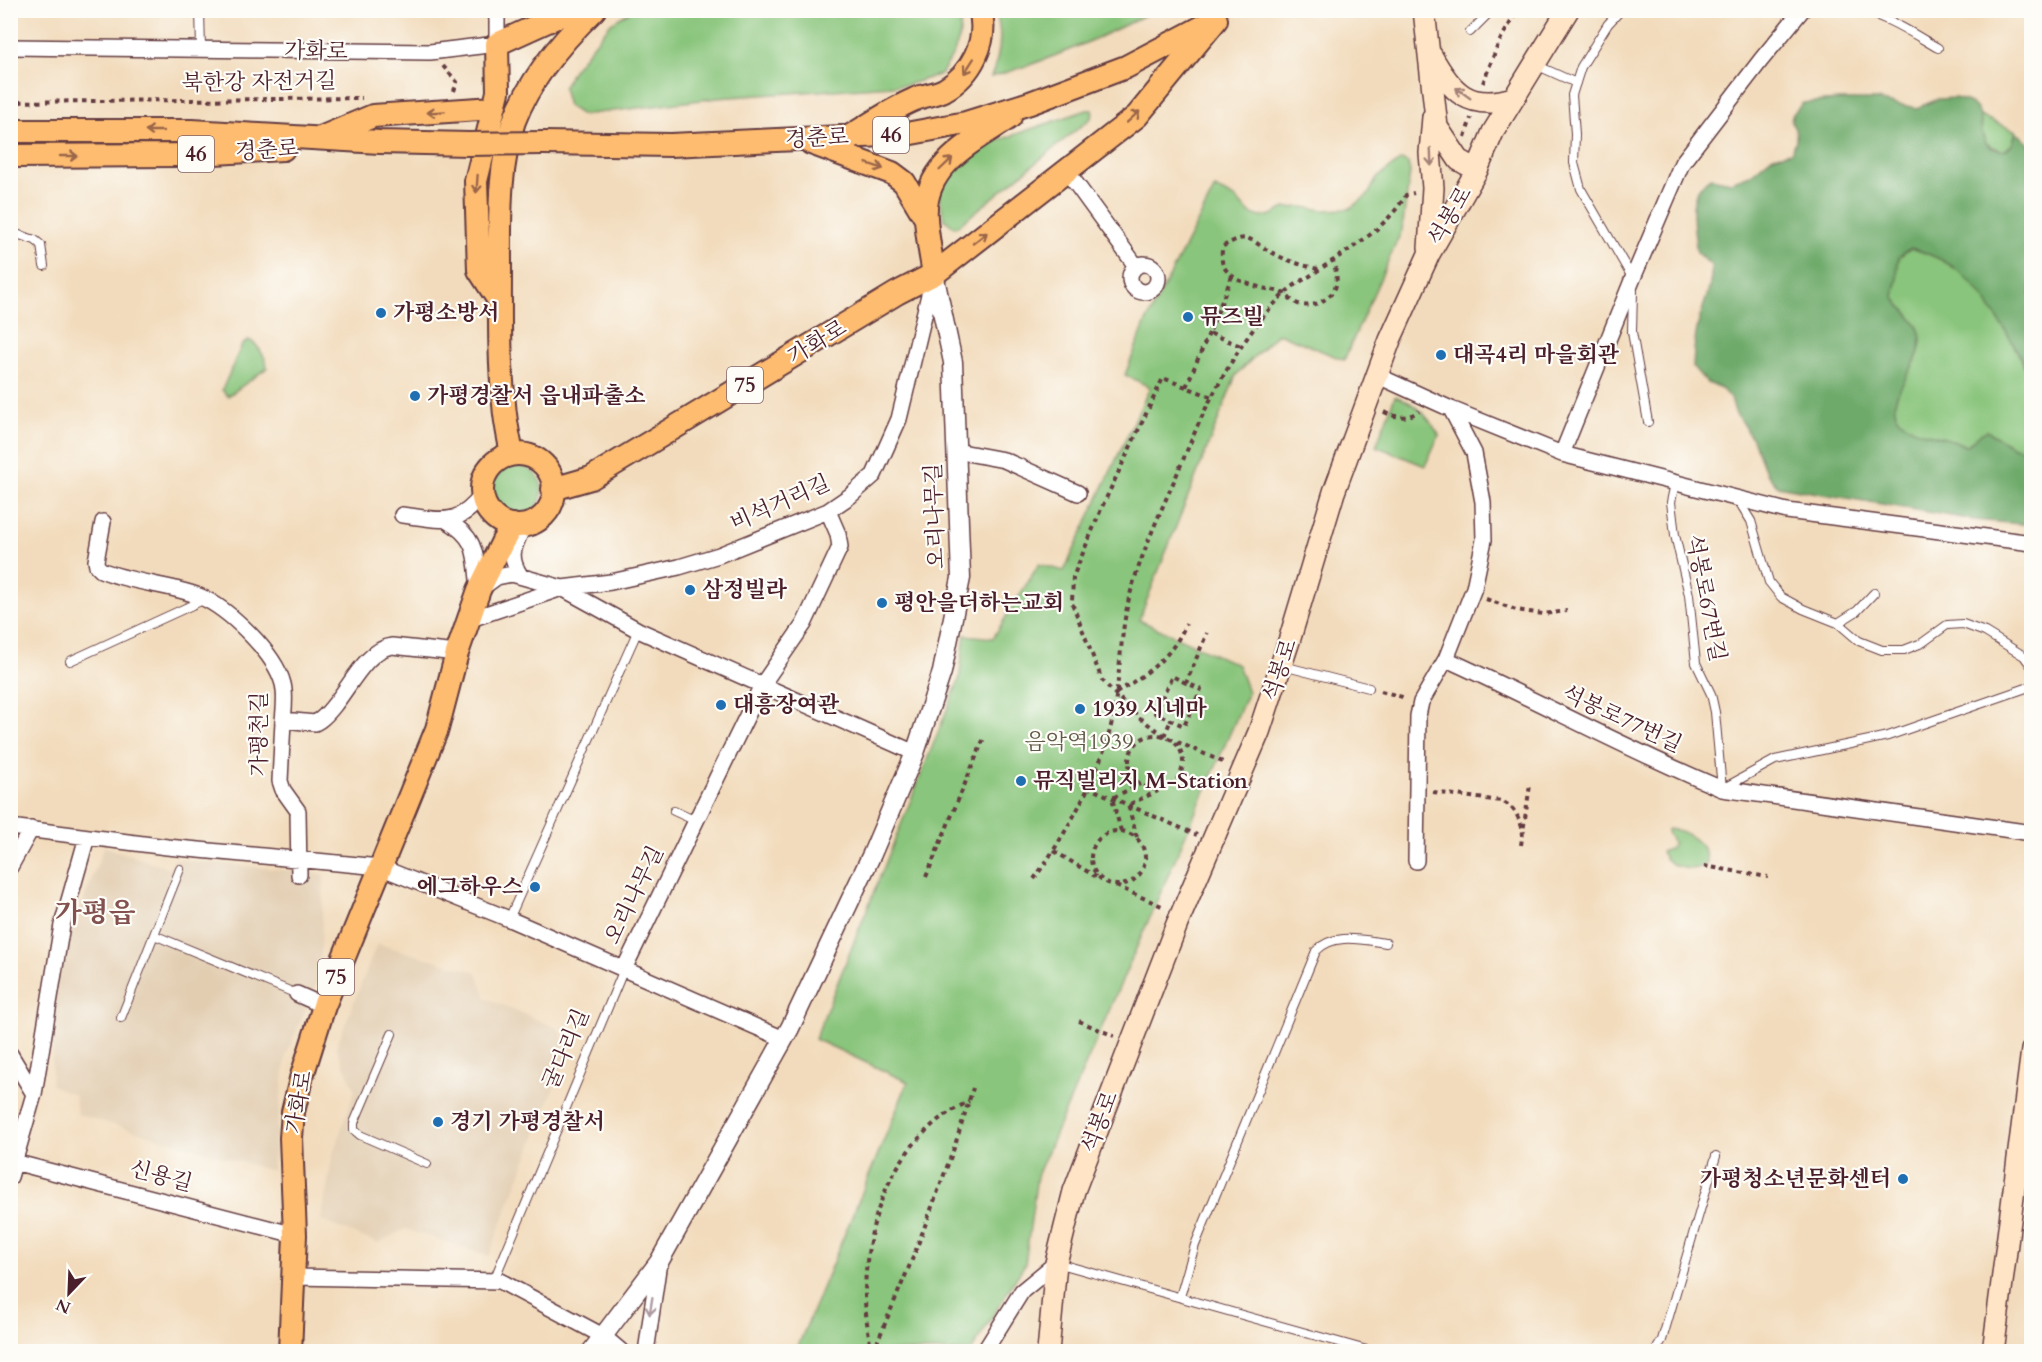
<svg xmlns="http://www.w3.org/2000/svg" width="2042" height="1362" font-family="Cardo,'Noto Serif KR',serif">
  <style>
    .built { fill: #e2cdb1 }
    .green { fill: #89c57b; stroke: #6a7253; stroke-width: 1.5 }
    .forest { fill: #6eaa6b; stroke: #5c644b; stroke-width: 1.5 }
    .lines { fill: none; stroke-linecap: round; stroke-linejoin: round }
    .service-casing { stroke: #633b41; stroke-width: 10 }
    .minor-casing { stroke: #633b41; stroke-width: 18 }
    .tertiary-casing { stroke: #633b41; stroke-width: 21 }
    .secondary-casing { stroke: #633b41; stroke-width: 24 }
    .primary-casing { stroke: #633b41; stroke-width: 26 }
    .path { stroke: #633b41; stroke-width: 4; stroke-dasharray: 4.5 4.5; stroke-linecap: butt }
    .service { stroke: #fff; stroke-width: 8 }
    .minor { stroke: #fff; stroke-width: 15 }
    .tertiary { stroke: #fff; stroke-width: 18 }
    .secondary { stroke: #ffe4c6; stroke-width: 21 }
    .primary { stroke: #febc70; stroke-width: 22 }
    .primary-bridge-casing { stroke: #633b41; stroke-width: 26; stroke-linecap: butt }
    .primary-bridge { stroke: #febc70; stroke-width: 22 }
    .oneway { stroke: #9b664a }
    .oneway2 { stroke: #a48278 }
    .oneway3 { stroke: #ae9aa0 }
    .poi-dot { fill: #1f6fb2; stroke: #fdfcf7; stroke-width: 2 }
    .labels { text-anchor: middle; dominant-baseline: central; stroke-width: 4.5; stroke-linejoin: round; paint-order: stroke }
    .shield { fill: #fdfcf7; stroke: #806168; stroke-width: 1.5 }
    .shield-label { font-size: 21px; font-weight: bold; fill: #4a1f2b }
    .street-label { font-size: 22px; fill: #4a1f2b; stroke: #fdfcf7 }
    .poi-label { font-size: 22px; font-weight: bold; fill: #4a1f2b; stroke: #fdfcf7; text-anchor: start }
    .park-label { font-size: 22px; fill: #605947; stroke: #fdfcf7 }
    .district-label { font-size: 28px; font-weight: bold; fill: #83514f; stroke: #fdfcf7 }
  </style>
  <rect width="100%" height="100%" fill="#fdfcf7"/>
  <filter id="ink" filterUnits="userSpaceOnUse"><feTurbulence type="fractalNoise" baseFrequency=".0167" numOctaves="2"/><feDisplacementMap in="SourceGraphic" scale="12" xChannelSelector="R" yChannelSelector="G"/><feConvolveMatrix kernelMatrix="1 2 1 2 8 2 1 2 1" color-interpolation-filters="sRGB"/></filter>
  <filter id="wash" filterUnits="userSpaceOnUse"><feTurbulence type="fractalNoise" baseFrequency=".008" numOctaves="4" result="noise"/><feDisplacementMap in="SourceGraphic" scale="24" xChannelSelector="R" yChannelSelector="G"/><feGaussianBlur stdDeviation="1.35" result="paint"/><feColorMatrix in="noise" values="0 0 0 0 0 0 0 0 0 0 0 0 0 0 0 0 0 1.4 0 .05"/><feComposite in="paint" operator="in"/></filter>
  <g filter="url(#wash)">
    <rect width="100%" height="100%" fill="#f2dbbc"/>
    <path class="built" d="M104,846L170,869L174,859L324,874L320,975L286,1056L272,1171L77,1114L75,1095L51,1085L56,984L72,932Z
      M377,944L477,972L486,998L559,1029L567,1054L489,1256L405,1229L378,1243L321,1221L333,1153L355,1090L336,1047Z"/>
    <path class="green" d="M958,10C966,34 954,55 941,74L907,85L717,98L582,115L568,106L563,88L573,70L611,23L631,11Z
      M1109,11H1153C1101,38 1048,61 991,77C1000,56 1003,32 995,11Z
      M1087,110H1092L1093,113L1091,118L958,226L954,227L944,219L938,190L949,164L984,145Z
      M1980,116L2016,131L2012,145L2002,151L1987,144L1981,132Z
      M1401,160L1408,163L1410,172L1402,230L1344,360L1278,333L1236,375L1139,620L1238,665L1248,692L1037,1176L1025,1264L971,1351H796L908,1082L815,1039L959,680L965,635L993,638L1039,564L1064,571L1150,387L1125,375L1145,324L1215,188L1235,198L1251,214L1261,217L1272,215L1285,208L1302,207L1324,210L1349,209L1368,195L1377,178Z
      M1911,248C1929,254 1945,260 1960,272C1981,287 2020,351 2028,376C2034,394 2033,431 2026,449L2013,447L1987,431C1975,435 1973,443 1965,446C1961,444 1957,441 1952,440C1936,436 1913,433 1900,420C1878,396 1931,362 1919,330C1914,318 1901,307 1894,297C1895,290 1897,283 1897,276C1899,260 1894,258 1911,248Z
      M249,340C258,344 267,359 267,368L228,396L222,390L242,345Z
      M1395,396C1416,403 1428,416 1439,435L1425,466L1376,446Z
      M492 491a25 25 0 1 1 50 0a25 25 0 1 1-50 0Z
      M1668,829C1686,830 1707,843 1707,863C1694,874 1668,868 1661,852L1670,849L1673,843L1667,832Z"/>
    <path class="forest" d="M1955,98C1960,100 1969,101 1973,105C1988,117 1974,142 1995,149C2001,151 2004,151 2009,148C2014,144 2015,137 2016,131L2031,146V398C2030,391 2030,382 2028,375C2019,349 1981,288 1960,272C1945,260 1929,253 1911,248C1894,258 1899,260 1897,276C1897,283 1895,290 1894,297C1901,308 1914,318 1919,330C1931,362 1878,396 1900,420C1913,433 1936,435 1952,440C1957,441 1960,444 1965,446C1973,443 1974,435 1987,431L2013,447L2026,449L2031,410V525L1974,520L1777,486L1767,474L1754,442L1735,412L1731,398L1719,387L1707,383L1693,367C1694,355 1694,342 1697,329C1701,309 1714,285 1711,265L1697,253L1696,247C1694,223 1685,192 1711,178L1731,182L1750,175L1773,156L1791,152C1797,141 1799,133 1791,122L1792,115L1803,103L1838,100H1875L1917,108L1938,99Z"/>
  </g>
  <g filter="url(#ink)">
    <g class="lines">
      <defs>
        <path id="service" d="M200,10L201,50
          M1621,10L1608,24L1581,67L1572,95L1575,134L1574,163L1581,189L1633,279
          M1854,10C1881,12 1915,35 1938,48
          M1470,32L1492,10
          M1536,65L1576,83
          M10,232L35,240L41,245L44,266
          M1633,291L1632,332L1648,422
          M1675,483L1671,502L1675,535L1689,595L1696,663L1711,694L1715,712L1722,789L1775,760L1888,736L2032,686
          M1738,500L1751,521L1769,582L1781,597L1803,609L1838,623L1859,641L1882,650H1904L1922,643L1947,625L1963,624L1985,632L2024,656L2032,667
          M1838,623L1857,611L1874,593
          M70,661L203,600
          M1283,666L1369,688
          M674,811L696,821
          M509,919L638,630
          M154,935L297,994
          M121,1018L180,869
          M392,1034L354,1123V1130L360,1135L427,1164
          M1057,1263L1374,1352
          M494,1280L624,969
          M1180,1297L1195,1245L1316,951C1333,932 1363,940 1386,943
          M1655,1352L1662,1340L1716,1156"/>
        <path id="minor" d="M10,47L430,52L497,44V19L495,10
          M1066,170L1136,266
          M1130 278a14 14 0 1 1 28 0a14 14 0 1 1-28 0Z
          M1376,375L1451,409L1474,453L1483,502L1484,540L1474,588L1446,659C1539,701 1628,750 1722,789L2032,833
          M1451,409L1562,454L1633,278L1682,163L1761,60L1802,10
          M956,451L1004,460L1078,493
          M1562,454L1787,511L2032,543
          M402,515C438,519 457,529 482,495
          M446,520C479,539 475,555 479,590L497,577L512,574L562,588L638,630L915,753
          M103,522L96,561L97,566L101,570C132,583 167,584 199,596C228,608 275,653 283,684C286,696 284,709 283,721C282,741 281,761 280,781L283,790L298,811L299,875
          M520,575C507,555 515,545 524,525
          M468,620L562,588L611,582L679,567L719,555L828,511L850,496L874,475L899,419L934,274
          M283,720L315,723L320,720C344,702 362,650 392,646L457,653
          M10,827L167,847L380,867L509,919L784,1039
          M1416,861L1418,716L1421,702L1446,659
          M10,867L31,829
          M624,969L762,685L804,624L840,547L838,534L828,511
          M297,994L324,1006
          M10,1054L34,1094
          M10,1161L295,1235
          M10,1177L34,1094L62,925L87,837
          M294,1277L500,1281L603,1336L622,1352
          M646,1352L659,1262
          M984,1352L1022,1291L1056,1263"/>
        <path id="tertiary" d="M591,1352L659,1262L790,1028L872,854L915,753L942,672L961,578L953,362L934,274"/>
        <path id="secondary" d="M1424,10L1437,127L1459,160L1477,170
          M1431,55C1452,93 1469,111 1513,98
          M1429,248L1433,188L1430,153L1433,117
          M1048,1352L1056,1263L1074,1191L1177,924L1259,732L1290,638L1334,492L1390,340L1429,254L1477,170L1493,132L1568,10
          M1993,1352L2032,1050"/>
        <path id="primary" d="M10,131H192L380,142L469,144
          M852,135C872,123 892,109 913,100C923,95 934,95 944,90C971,75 989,41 980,10
          M323,137L373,116L494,108
          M544,143L671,145L906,134L966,123L1030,103L1126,67L1206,25
          M811,143L892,173L904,182L925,217
          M10,156L180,155L283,149
          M934,274C931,256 927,237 926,218C922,166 972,142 1010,117
          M500,302L479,270L476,181L498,92L497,44L572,10
          M512,454C509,438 505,421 504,404C499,359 500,312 500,267C500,218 498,168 514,121C530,79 562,41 594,10
          M482 490a36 36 0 1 1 72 0a36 36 0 1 1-72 0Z
          M553,489L591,478L897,293L934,274L1137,116L1216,20
          M290,1352L295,1235L291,1138L293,1112L301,1079L324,1006L437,729L457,653L479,590L503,541L513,525"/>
      </defs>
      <use href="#service" class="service-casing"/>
      <use href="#minor" class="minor-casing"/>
      <use href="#tertiary" class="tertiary-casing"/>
      <use href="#secondary" class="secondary-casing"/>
      <use href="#primary" class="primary-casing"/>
      <path class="path" d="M443,66L457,82L454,91
        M1483,83L1499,42L1518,10
        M10,102L362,98
        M1465,137L1471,118
        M1318,269C1302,265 1287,261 1273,253C1249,241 1251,230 1222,247C1222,252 1221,261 1223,265C1232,284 1264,288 1281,292C1287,294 1290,300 1296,303C1309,310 1329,301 1335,288C1339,280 1335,268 1333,260
        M1232,276L1209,333L1241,346
        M1209,333L1186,387L1212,397
        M1186,387L1163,378L1102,507L1073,577L1072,603L1102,680L1115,694L1140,718L1164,736L1225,763
        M1384,412C1397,418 1407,419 1419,411
        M1486,599L1516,610L1543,614L1567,611
        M1186,683L1172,676L1155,713L1184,726L1201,689L1186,683L1207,633
        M1381,691L1406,698
        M1116,693C1147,673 1171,659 1186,624
        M1129 762a27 27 0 1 1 54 0a27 27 0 1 1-54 0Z
        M1164,736L1171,720
        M1087,787L1197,835
        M1433,792L1501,801C1516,807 1519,819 1524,833
        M1091 858a27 27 0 1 1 54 0a27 27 0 1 1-54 0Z
        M1121,831L1112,798L1140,784
        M1137,837L1128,805L1158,791
        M1521,845L1530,785
        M1054,851L1098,878
        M1704,866L1768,877
        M926,877L984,738
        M1034,879C1064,838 1102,771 1112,721C1121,678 1119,633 1131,591C1142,553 1158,517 1174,481C1185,456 1195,430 1207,406C1228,366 1251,326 1284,294C1291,287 1301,281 1310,276C1344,252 1384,232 1406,195L1414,193
        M1116,886L1164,907
        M1079,1021L1114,1036
        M871,1352C869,1334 865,1315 865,1297C865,1230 885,1164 938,1120C947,1113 959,1107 969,1101
        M873,1352L914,1255L954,1148L973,1088"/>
      <use href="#service" class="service"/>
      <use href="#minor" class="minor"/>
      <use href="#tertiary" class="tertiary"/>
      <use href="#secondary" class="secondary"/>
      <use href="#primary" class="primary"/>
      <defs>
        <path id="primary-bridge" d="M469,144L544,143"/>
      </defs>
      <use href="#primary-bridge" class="primary-bridge-casing"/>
      <use href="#primary-bridge" class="primary-bridge"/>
    </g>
    <defs><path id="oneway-shaft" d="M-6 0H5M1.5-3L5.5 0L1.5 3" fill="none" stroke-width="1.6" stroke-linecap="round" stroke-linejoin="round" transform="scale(1.5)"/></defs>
    <g class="oneway">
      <use href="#oneway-shaft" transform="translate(969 66) rotate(123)"/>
      <use href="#oneway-shaft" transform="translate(436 112) rotate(176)"/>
      <use href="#oneway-shaft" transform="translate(1133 117) rotate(-42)"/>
      <use href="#oneway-shaft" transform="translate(154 131) rotate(-180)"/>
      <use href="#oneway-shaft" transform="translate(69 156)"/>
      <use href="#oneway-shaft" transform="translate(946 164) rotate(-44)"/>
      <use href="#oneway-shaft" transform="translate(875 166) rotate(19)"/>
      <use href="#oneway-shaft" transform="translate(477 184) rotate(94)"/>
      <use href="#oneway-shaft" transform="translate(980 238) rotate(-38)"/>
    </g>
    <g class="oneway2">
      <use href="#oneway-shaft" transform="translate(1463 93) rotate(-144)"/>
      <use href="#oneway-shaft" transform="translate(1431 157) rotate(88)"/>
    </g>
    <use class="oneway3" href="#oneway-shaft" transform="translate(651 1306) rotate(99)"/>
  </g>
  <g class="poi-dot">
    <circle cx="381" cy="313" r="6"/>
    <circle cx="1188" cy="317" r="6"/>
    <circle cx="1441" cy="355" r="6"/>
    <circle cx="415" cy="396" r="6"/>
    <circle cx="690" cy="590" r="6"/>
    <circle cx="882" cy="603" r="6"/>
    <circle cx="721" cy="705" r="6"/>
    <circle cx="1080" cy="709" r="6"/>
    <circle cx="1021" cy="781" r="6"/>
    <circle cx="535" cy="887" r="6"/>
    <circle cx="438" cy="1122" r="6"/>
    <circle cx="1903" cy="1179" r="6"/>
  </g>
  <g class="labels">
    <g class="shield">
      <rect x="873" y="117" width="36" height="36" rx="4.5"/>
      <rect x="178" y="136" width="36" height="36" rx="4.5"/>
      <rect x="727" y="367" width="36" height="36" rx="4.5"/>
      <rect x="318" y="959" width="36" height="36" rx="4.5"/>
    </g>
    <g class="shield-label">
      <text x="891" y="135">46</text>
      <text x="196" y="154">46</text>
      <text x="745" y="385">75</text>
      <text x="336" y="977">75</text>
    </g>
    <g class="street-label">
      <text transform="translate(316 51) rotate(1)">가화로</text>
      <text transform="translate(259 82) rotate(-1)">북한강 자전거길</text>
      <text transform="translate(817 138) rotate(-3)">경춘로</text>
      <text transform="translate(267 150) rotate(-4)">경춘로</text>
      <text transform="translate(1450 216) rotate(-60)">석봉로</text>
      <text transform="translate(817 342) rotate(-31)">가화로</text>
      <text transform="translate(780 503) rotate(-24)">비석거리길</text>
      <text transform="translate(935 516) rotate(-92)">오리나무길</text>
      <text transform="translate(1706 598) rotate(79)">석봉로67번길</text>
      <text transform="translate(1280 670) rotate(-72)">석봉로</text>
      <text transform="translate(1622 719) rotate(25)">석봉로77번길</text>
      <text transform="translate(259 734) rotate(-90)">가평천길</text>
      <text transform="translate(634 895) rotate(-64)">오리나무길</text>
      <text transform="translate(566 1049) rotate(-67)">굴다리길</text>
      <text transform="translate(299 1102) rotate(-80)">가화로</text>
      <text transform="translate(1100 1122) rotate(-69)">석봉로</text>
      <text transform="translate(161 1176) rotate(15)">신용길</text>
    </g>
    <g class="poi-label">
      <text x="393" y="313">가평소방서</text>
      <text x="1200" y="317">뮤즈빌</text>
      <text x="1453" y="355">대곡4리 마을회관</text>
      <text x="427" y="396">가평경찰서 읍내파출소</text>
      <text x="702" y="590">삼정빌라</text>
      <text x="894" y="603">평안을더하는교회</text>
      <text x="733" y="705">대흥장여관</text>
      <text x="1092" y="709">1939 시네마</text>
      <text x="1033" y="781">뮤직빌리지 M-Station</text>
      <text x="523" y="887" text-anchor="end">에그하우스</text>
      <text x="450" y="1122">경기 가평경찰서</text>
      <text x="1891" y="1179" text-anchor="end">가평청소년문화센터</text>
    </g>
    <g class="park-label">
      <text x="1079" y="742">음악역1939</text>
    </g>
    <g class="district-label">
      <text x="95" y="913">가평읍</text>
    </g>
  </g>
  <rect width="2042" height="1362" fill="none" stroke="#fdfcf7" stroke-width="36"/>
  <g transform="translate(69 1293) rotate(203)" stroke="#fdfcf7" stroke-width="4.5" paint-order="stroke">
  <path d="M0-4.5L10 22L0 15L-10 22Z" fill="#4a1f2b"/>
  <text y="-9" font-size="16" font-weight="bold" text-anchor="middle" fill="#4a1f2b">N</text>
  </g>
</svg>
